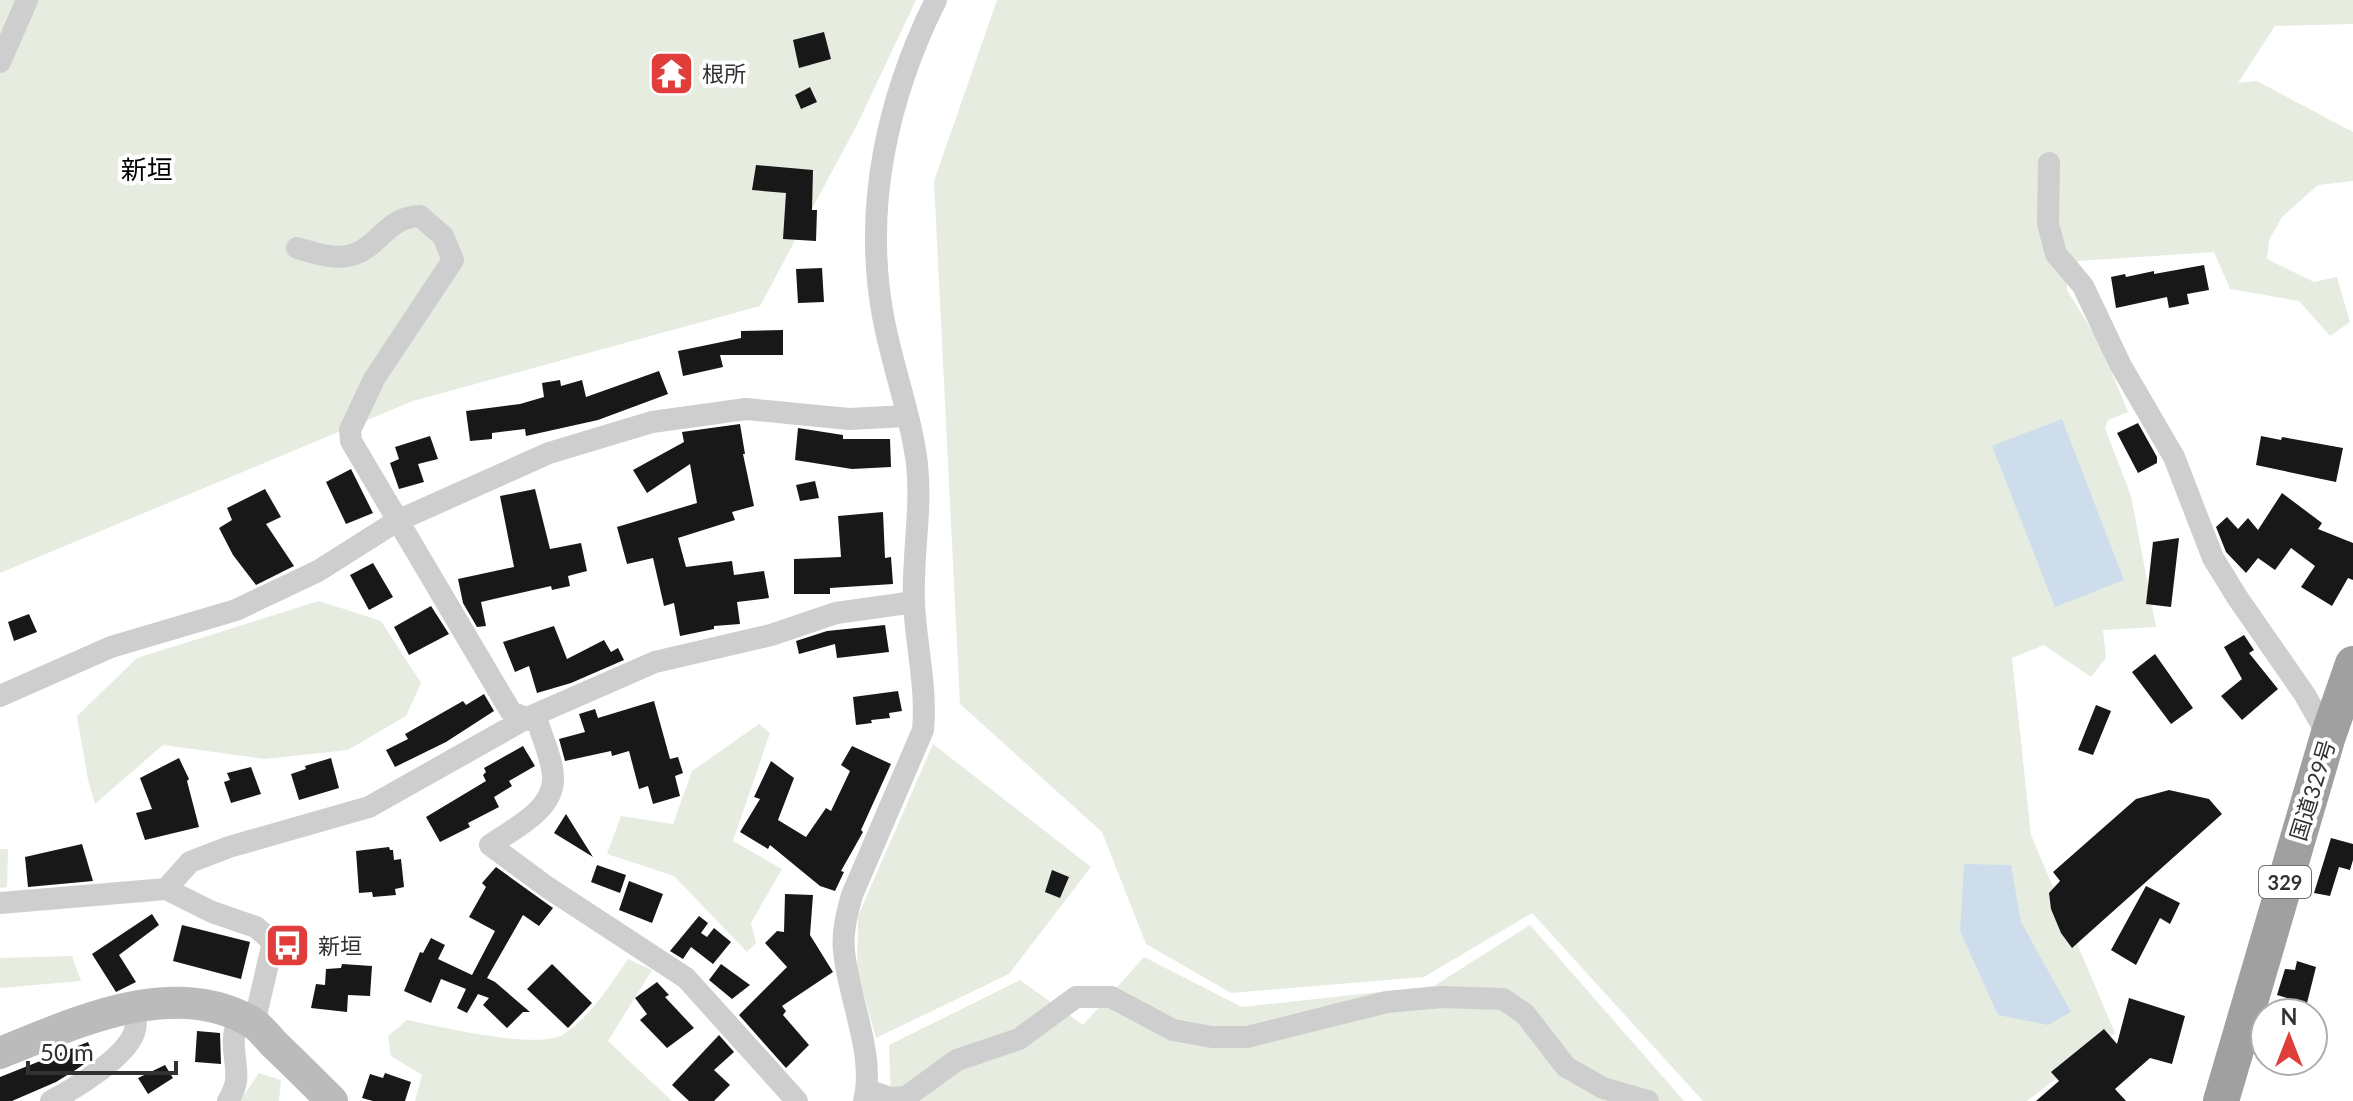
<svg xmlns="http://www.w3.org/2000/svg" width="2353" height="1101" font-family="Lato,'Noto Sans JP',sans-serif">
  <style>
    .green { fill: #e6ede0 }
    .water { fill: #cdddec }
    .building { fill: #181818 }
    .lines { fill: none; stroke-linecap: round; stroke-linejoin: round }
    .minor { stroke: #cecece; stroke-width: 22 }
    .secondary { stroke: #bbb; stroke-width: 32 }
    .trunk { stroke: #a0a0a0; stroke-width: 36 }
    .labels { text-anchor: middle; dominant-baseline: central; stroke-width: 8; stroke-linejoin: round; paint-order: stroke }
    .shield { fill: #fff; stroke: #6f6f6f; stroke-width: 2 }
    .shield-label { font-size: 20px; font-weight: bold; fill: #313131 }
    .poi-label { font-size: 22px; fill: #313131; stroke: #fff; text-anchor: start }
    .street-label { font-size: 22px; fill: #313131; stroke: #fff }
    .quarter-label { font-size: 26px; fill: #000; stroke: #fff }
  </style>
  <rect width="100%" height="100%" fill="#fff"/>
  <path class="green" d="M0,0H916L858,123L760,306L413,401L0,573Z
    M997,0H2353V24L2275,26L2238,83L2257,81L2353,132V181L2318,185L2282,217L2269,240L2267,259L2314,282L2337,277L2350,322L2330,336L2299,301L2230,289L2214,252L2078,261L2067,275V290L2099,342L2128,412L2108,420L2105,428L2131,496L2156,627L2103,630L2106,658L2091,677L2044,645L2012,658L2031,835L2115,1033L2027,1101H1703L1532,913L1424,977L1231,993L1146,944L1102,832L960,704L934,181Z
    M319,601L381,621L421,683L406,716L348,750L265,759L163,745L95,804L88,780L77,716L137,658Z
    M759,724L770,733L733,841L782,869L751,923L756,943L747,952L674,876L607,854L621,816L673,824L692,771Z
    M933,744L1091,867L1009,974L876,1038L857,970L858,916Z
    M0,849H8L7,887L0,888Z
    M1530,925L1684,1101H891L889,1045L1020,980L1083,1025L1144,957L1242,1007L1434,986Z
    M72,956L81,981L0,988V958Z
    M628,959L652,970L608,1041L672,1101H415L422,1075L391,1056L388,1036L407,1020C439,1026 539,1051 564,1034C591,1016 610,985 628,959Z
    M259,1073L281,1080L279,1101H240Z"/>
  <path class="water" d="M2062,419L2124,580L2055,607L1992,446Z
    M1964,864L2011,865L2021,922L2071,1012L2048,1025L1998,1015L1960,931Z"/>
  <path class="building" d="M824,32L831,59L799,68L793,40Z
    M810,87L817,102L801,109L795,95Z
    M756,165L813,170L812,210H817L816,241L783,239L786,193L752,190Z
    M2204,265L2209,290L2187,294L2189,304L2169,308L2167,297L2116,308L2111,277L2125,274L2126,277L2154,271V274Z
    M822,268L824,302L798,303L796,269Z
    M783,330V355H720L723,367L683,376L678,351L741,338V331Z
    M659,371L668,394L598,420L526,436L525,429L492,433V439L470,441L466,411L520,404L544,397L542,383L560,380L561,386L582,380L586,397Z
    M2138,423L2157,457V463L2138,473L2117,433Z
    M740,424L745,454H743L754,506L732,512L735,520L678,538L686,567L732,561L734,575L764,571L769,598L737,602L740,624L714,626V629L680,636L674,603L664,606L653,558L627,564L617,527L697,503L690,464L647,493L633,470L684,442L682,432Z
    M798,428L843,435V439H890L891,467L852,469L795,460Z
    M430,436L438,459L418,464L424,482L399,489L390,463L399,459L395,447Z
    M2261,436L2281,440L2282,437L2343,448L2336,482L2256,465Z
    M351,469L373,513L346,524L326,482Z
    M815,481L819,498L800,501L796,485Z
    M265,489L281,517L266,524L294,566L256,585L233,555L219,528L232,520L227,508Z
    M535,489L550,549L581,543L587,571L568,576L570,586L552,590L551,586L481,602L486,626L477,627L463,603L458,579L514,567L500,496Z
    M2282,493L2322,523L2318,529L2353,543V580L2348,578L2332,606L2301,587L2315,566L2291,548L2275,570L2258,558L2246,573L2226,552L2216,527L2227,517L2238,529L2248,518L2258,530Z
    M883,512L885,558L891,557L893,584L830,588V594H794V559L841,557L838,516Z
    M2179,538L2171,607L2146,604L2153,542Z
    M373,563L393,597L369,610L350,575Z
    M431,606L449,634L409,655L394,627Z
    M29,614L37,632L14,641L8,622Z
    M885,625L889,652L837,658L835,644L799,654L796,641L827,631Z
    M554,626L567,659L604,640L611,652L618,648L624,660L571,683L537,693L529,666L515,672L503,642Z
    M2244,635L2254,650L2249,653L2278,689L2242,720L2221,696L2242,679L2224,647Z
    M2155,654L2193,708L2171,724L2132,672Z
    M898,691L902,711L889,713L890,718L871,720L872,723L856,725L853,697Z
    M484,694L494,711L446,742L395,767L386,750L408,739L405,734L463,701L466,705Z
    M654,701L670,759L678,757L683,773L675,776L680,796L653,804L648,786L639,789L629,751L612,756L611,751L565,761L559,739L585,732L579,714L595,709L598,718Z
    M2096,705L2111,711L2093,755L2078,750Z
    M523,746L535,766L509,781L512,786L494,797L499,807L468,823L470,827L440,842L426,817L486,781L483,775L486,772L484,768Z
    M852,746L891,764L861,830L863,832L841,871L844,872L835,891L820,886L770,845L768,849L740,832L760,799L754,797L771,761L794,778L778,820L806,837L826,808L831,811L850,771L841,765Z
    M179,758L189,779L187,781L199,827L145,840L136,813L152,809L140,778Z
    M331,758L339,788L299,800L291,774L306,769L305,766Z
    M251,767L261,794L231,803L224,782L230,780L227,773Z
    M2169,790L2209,799L2222,814L2072,948L2061,933L2051,909L2049,893L2060,881L2053,872L2136,799Z
    M566,814L593,857L554,833Z
    M2331,838L2353,844V860L2350,870L2339,867L2330,896L2314,893Z
    M82,844L93,881L28,887L25,857Z
    M389,847L390,850H393L394,860L401,859L404,887L395,889L396,895L373,897L372,892L359,893L356,851Z
    M597,865L626,875L620,893L591,882Z
    M496,867L553,908L539,926L523,915L487,978L495,982L530,1012H523L507,1028L483,1005L489,998L478,994L467,1013L457,1008L466,989L441,979L431,1003L404,991L420,952L423,953L431,938L445,945L438,959L472,975L495,931L469,917L486,887L482,883Z
    M1052,870L1069,877L1060,898L1045,892Z
    M629,881L663,894L652,923L619,910Z
    M2146,886L2180,903L2170,924L2160,918L2136,965L2111,950Z
    M785,894L813,895L810,935L833,972L782,1006L786,1011L783,1015L809,1045L786,1068L739,1015L787,967L765,943L777,931L784,932Z
    M152,914L159,925L119,955L136,982L116,992L92,954Z
    M699,916L708,923L701,933L707,937L714,928L731,942L713,964L691,947L683,959L670,951Z
    M182,925L250,942L241,979L173,961Z
    M2297,961L2316,967L2306,1007L2287,1002V998L2277,995L2285,969L2295,970Z
    M342,964L372,966L370,996L348,995L347,1012L311,1008L316,984L325,985L326,969L341,968Z
    M552,964L592,1003L568,1028L527,989Z
    M721,964L750,985L732,999L709,980Z
    M657,982L669,995L665,997L694,1028L667,1048L640,1020L647,1014L635,998Z
    M2129,998L2185,1016L2172,1064L2150,1058L2115,1089L2126,1101H2036L2059,1081L2051,1072L2104,1029L2117,1044Z
    M197,1031L220,1033L221,1064L195,1062Z
    M719,1035L734,1052L714,1070L730,1085L714,1101H689L672,1085Z
    M88,1042L94,1057L77,1069L56,1082L12,1101H0V1077Z
    M165,1065L173,1078L148,1094L138,1078Z
    M385,1073L411,1082L405,1101H373L362,1098L370,1074L383,1078Z"/>
  <g class="lines">
    <path class="minor" d="M0,62L27,0
      M2049,163L2048,224L2056,254L2083,286L2121,366L2174,457L2213,558L2237,597L2305,695L2328,736
      M297,248C315,253 336,261 355,254C380,245 387,217 420,216L443,236L453,260L374,379L350,430L351,441L511,712L538,723C543,740 553,761 553,778C554,810 513,829 490,845L547,887L686,978L797,1101
      M0,696L111,647L236,610L318,571L397,521L549,453L652,422L746,409L849,419L907,416
      M166,889L190,862L229,847L369,807L527,718L655,662L771,635L836,613L914,602
      M0,903L166,889L212,912L256,927L273,942L254,1024
      M867,1090L890,1098L906,1097L957,1060L1019,1039L1076,997H1111L1173,1030L1212,1037H1247L1387,1002L1442,997L1503,999L1525,1014L1566,1067L1603,1088L1648,1101
      M51,1101C74,1089 125,1058 134,1033C137,1025 136,1016 135,1008
      M228,1101C244,1076 232,1063 234,1037C234,1031 237,1024 239,1018
      M864,1101C876,1056 848,997 844,951C842,932 847,913 852,895L923,730C927,687 916,646 914,603C912,557 922,510 917,464C911,414 892,366 883,316C863,208 887,98 936,0"/>
    <path class="secondary" d="M0,1053C75,1023 175,975 253,1023C261,1028 268,1038 275,1045C294,1063 313,1082 332,1101"/>
    <path class="trunk" d="M2221,1101L2328,736L2353,664"/>
  </g>
  <defs>
    <symbol id="temple-square" viewBox="-11 -11 22 22"><rect x="-9" y="-9" width="18" height="18" rx="4" fill="#e03e3b" stroke="#fff"/><path d="M0-6L5-2H3V0L6.5 2.5H4V6H1.5V3h-3V6H-4V2.5H-6.5L-3 0V-2H-5Z" fill="#fff"/></symbol>
    <symbol id="bus-square" viewBox="-11 -11 22 22"><rect x="-9" y="-9" width="18" height="18" rx="4" fill="#e03e3b" stroke="#fff"/><path d="M-5-6H5V4H4V6H2V4H-2V6H-4V4H-5ZM-3.5-4V0h7V-4ZM-3.5 1.2v1.5H-2V1.2ZM2 1.2v1.5H3.5V1.2Z" fill="#fff"/></symbol>
  </defs>
  <g fill-rule="evenodd">
    <use href="#temple-square" x="646" y="48" width="51" height="51"/>
    <use href="#bus-square" x="262" y="920" width="51" height="51"/>
  </g>
  <g class="labels">
    <rect class="shield" x="2259" y="866" width="52" height="32" rx="6"/>
    <g class="shield-label">
      <text x="2285" y="882">329</text>
    </g>
    <g class="poi-label">
      <text x="702" y="73">根所</text>
      <text x="318" y="945">新垣</text>
    </g>
    <g class="street-label">
      <text transform="translate(2312 790) rotate(-73)">国道329号</text>
    </g>
    <g class="quarter-label">
      <text x="147" y="169">新垣</text>
    </g>
  </g>
  <g transform="translate(2289 1037)"><circle r="38" fill="#ffffff" stroke="#adadad" stroke-width="2"/>
  <path d="M0-6L14 30L0 20L-14 30Z" fill="#e03e3b"/>
  <text y="-12" font-size="22" font-weight="bold" text-anchor="middle" fill="#313131">N</text>
  </g>
  <path d="M28 1061v12h148v-12" fill="none" stroke="#313131" stroke-width="4"/>
  <text x="40" y="1061" font-size="24" fill="#313131" stroke="#ffffff" stroke-width="6" paint-order="stroke">50 m</text>
</svg>
